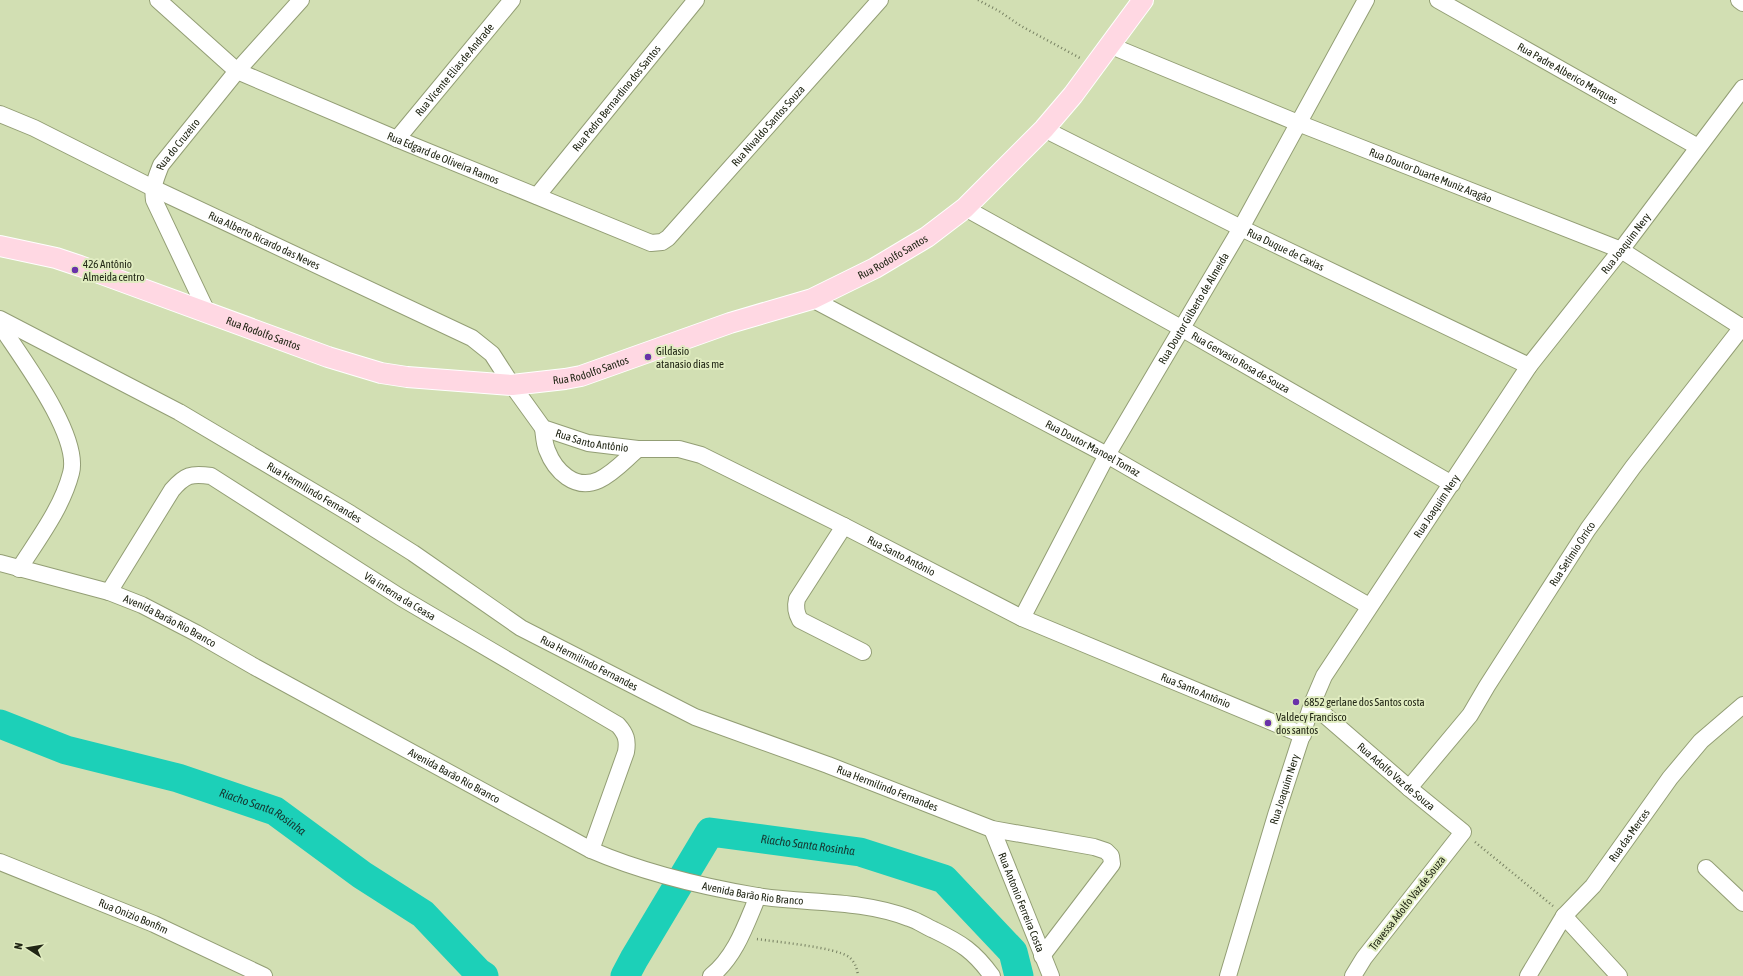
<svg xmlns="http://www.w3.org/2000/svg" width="1743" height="976" font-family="'Asap Condensed',sans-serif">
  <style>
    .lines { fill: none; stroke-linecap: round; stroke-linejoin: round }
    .river { stroke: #1cd0b8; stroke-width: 29 }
    .minor-casing { stroke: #939e75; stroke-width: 18 }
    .major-casing { stroke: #fff; stroke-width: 22 }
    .path { stroke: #778062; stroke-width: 2.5; stroke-dasharray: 1 3; stroke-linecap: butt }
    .minor { stroke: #fff; stroke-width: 16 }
    .major { stroke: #ffd8e3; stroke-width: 20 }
    .poi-dot { fill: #6932a9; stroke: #e0ecc0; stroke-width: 1.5 }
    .labels { text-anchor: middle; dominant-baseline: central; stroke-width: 4; stroke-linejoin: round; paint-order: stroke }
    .street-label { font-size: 11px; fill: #212615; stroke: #e0ecc0 }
    .poi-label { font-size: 11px; fill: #212615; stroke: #e0ecc0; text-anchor: start }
    .water-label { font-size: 12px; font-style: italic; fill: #163630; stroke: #e0ecc0 }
  </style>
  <rect width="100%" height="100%" fill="#d2dfb3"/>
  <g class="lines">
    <g class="river">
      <path id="s1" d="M0,724L66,750L178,778L275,811L362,875L423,914L478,972L484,976"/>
      <path id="s2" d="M625,976L634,959L710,832L860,852L944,879L1013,952L1019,976"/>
    </g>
    <defs>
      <g id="minor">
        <path id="s3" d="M158,0L237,71L397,139L651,243L662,242L668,238L880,0"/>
        <path id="s4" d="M1438,0L1698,147"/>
        <path d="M1739,0L1743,3"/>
        <path id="s5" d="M1109,45L1298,123L1621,250L1743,328"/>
        <path id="s6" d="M0,114L34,128L153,188L472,338L492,354L512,385L543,428L588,443L638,449H679L701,455L844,526L1022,618L1303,735"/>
        <path id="s7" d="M1044,129L1241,228L1529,366"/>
        <path id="s8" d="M397,139L512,0"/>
        <path id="s9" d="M537,196L696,0"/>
        <path id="s10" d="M965,208L1181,328L1452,484"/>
        <path id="s11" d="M812,299L1107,455L1369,606"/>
        <path id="s12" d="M208,314L154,200C152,186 156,178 161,165L237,71L301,0"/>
        <path id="s13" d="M0,319L179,412L351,514L413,553L521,628L695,717L828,765L992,829L1094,847L1106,851L1111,856L1112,864L1042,956"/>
        <path d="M0,325C21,357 81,436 71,473C62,508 38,539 19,569"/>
        <path d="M543,428C544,435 544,443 547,450C555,471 575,491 599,480C614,473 625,460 638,449"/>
        <path d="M844,526L797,599C795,607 796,613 800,620L863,652"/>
        <path id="s14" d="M0,563L109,592L142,605L196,633L255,667L591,850C644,873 699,886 757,896C807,904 860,899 909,918C918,921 925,926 934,930C961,943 974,951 992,976"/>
        <path id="s15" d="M109,592L172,490C185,475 191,473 211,476L400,597L618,725C626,734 628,740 626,752L591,850"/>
        <path id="s16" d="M1022,618L1107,455L1241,228L1366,0"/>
        <path id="s17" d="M1312,704L1409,788L1463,832L1364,958L1353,976"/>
        <path id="s18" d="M1409,788L1470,715L1487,686L1588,529L1633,467L1743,326"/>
        <path id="s19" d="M992,829L1051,976"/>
        <path id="s20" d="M0,862L154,924L264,976"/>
        <path d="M1706,868L1743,903"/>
        <path d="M1564,916L1619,976"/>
        <path d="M711,976C736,956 746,924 758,896"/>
        <path id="s21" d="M1228,976L1276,815L1312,704L1324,676L1529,366L1621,250L1743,88"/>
        <path id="s22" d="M1528,976L1564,916L1593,886L1670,778L1701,741L1743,705"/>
      </g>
      <g id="major">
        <path id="s23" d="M0,246L56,258L80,266L328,357L381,373L407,377L512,385L565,379L581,376L730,323L812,299L875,268L927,237L965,208L1044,129L1073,95L1143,0"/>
      </g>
    </defs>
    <use href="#minor" class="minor-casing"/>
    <use href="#major" class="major-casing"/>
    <path class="path" d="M978,0L999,11L1021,26L1080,58
      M1475,842L1553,906
      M757,939C776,942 835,947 849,957C855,962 857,968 858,976"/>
    <use href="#minor" class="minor"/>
    <use href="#major" class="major"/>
  </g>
  <g class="poi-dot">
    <circle cx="75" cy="270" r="4"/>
    <circle cx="648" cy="357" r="4"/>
    <circle cx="1296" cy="702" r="4"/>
    <circle cx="1268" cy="723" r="4"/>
  </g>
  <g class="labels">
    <g class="street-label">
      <text stroke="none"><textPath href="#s8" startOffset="90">Rua Vicente Elias de Andrade</textPath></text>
      <text stroke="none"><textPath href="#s4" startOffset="149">Rua Padre Alberico Marques</textPath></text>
      <text stroke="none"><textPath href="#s9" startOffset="126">Rua Pedro Bernardino dos Santos</textPath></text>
      <text stroke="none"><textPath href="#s3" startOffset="723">Rua Nivaldo Santos Souza</textPath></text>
      <text stroke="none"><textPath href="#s12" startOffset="189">Rua do Cruzeiro</textPath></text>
      <text stroke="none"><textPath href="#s3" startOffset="330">Rua Edgard de Oliveira Ramos</textPath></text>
      <text stroke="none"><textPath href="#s5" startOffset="347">Rua Doutor Duarte Muniz Aragão</textPath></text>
      <text stroke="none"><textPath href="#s6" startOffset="293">Rua Alberto Ricardo das Neves</textPath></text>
      <text stroke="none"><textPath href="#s21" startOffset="843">Rua Joaquim Nery</textPath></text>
      <text stroke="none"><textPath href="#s7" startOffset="270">Rua Duque de Caxias</textPath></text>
      <text stroke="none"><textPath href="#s23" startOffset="938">Rua Rodolfo Santos</textPath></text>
      <text stroke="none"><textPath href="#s16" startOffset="354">Rua Doutor Gilberto de Almeida</textPath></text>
      <text stroke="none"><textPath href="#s23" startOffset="278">Rua Rodolfo Santos</textPath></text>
      <text stroke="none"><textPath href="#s10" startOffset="316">Rua Gervasio Rosa de Souza</textPath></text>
      <text stroke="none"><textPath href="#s23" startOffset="614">Rua Rodolfo Santos</textPath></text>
      <text stroke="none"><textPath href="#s6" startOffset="689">Rua Santo Antônio</textPath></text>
      <text stroke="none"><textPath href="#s11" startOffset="318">Rua Doutor Manoel Tomaz</textPath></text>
      <text stroke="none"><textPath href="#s13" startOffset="359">Rua Hermilindo Fernandes</textPath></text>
      <text stroke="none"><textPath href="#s21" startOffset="519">Rua Joaquim Nery</textPath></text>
      <text stroke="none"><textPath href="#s18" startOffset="286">Rua Setimio Orrico</textPath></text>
      <text stroke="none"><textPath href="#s6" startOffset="1024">Rua Santo Antônio</textPath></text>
      <text stroke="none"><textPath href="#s15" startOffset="388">Via interna da Ceasa</textPath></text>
      <text stroke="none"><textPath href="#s14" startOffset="180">Avenida Barão Rio Branco</textPath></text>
      <text stroke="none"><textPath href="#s13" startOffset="683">Rua Hermilindo Fernandes</textPath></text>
      <text stroke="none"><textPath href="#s6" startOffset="1348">Rua Santo Antônio</textPath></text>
      <text stroke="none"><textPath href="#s14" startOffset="504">Avenida Barão Rio Branco</textPath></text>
      <text stroke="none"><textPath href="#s17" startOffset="111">Rua Adolfo Vaz de Souza</textPath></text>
      <text stroke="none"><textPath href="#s13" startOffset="1007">Rua Hermilindo Fernandes</textPath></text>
      <text stroke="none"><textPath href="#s21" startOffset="195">Rua Joaquim Nery</textPath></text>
      <text stroke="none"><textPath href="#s22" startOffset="174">Rua das Merces</textPath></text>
      <text stroke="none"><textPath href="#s14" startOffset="828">Avenida Barão Rio Branco</textPath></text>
      <text stroke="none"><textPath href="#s19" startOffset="79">Rua Antonio Ferreira Costa</textPath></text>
      <text transform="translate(1407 903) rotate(-52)">Travessa Adolfo Vaz de Souza</text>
      <text stroke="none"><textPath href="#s20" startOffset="144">Rua Onizio Bonfim</textPath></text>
    </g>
    <g class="poi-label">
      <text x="83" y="264">426 Antônio<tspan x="83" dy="13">Almeida centro</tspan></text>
      <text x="656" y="351">Gildasio<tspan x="656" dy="13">atanasio dias me</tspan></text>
      <text x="1304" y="702">6852 gerlane dos Santos costa</text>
      <text x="1276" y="717">Valdecy Francisco<tspan x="1276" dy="13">dos santos</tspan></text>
    </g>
    <g class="water-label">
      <text stroke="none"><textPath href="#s1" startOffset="278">Riacho Santa Rosinha</textPath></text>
      <text stroke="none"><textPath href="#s2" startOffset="266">Riacho Santa Rosinha</textPath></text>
    </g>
  </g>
  <g transform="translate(28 948) rotate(282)" stroke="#e0ecc0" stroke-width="3" paint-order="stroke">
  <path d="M0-3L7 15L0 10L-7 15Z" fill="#212615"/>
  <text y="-6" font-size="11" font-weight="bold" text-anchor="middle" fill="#212615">N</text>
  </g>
</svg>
